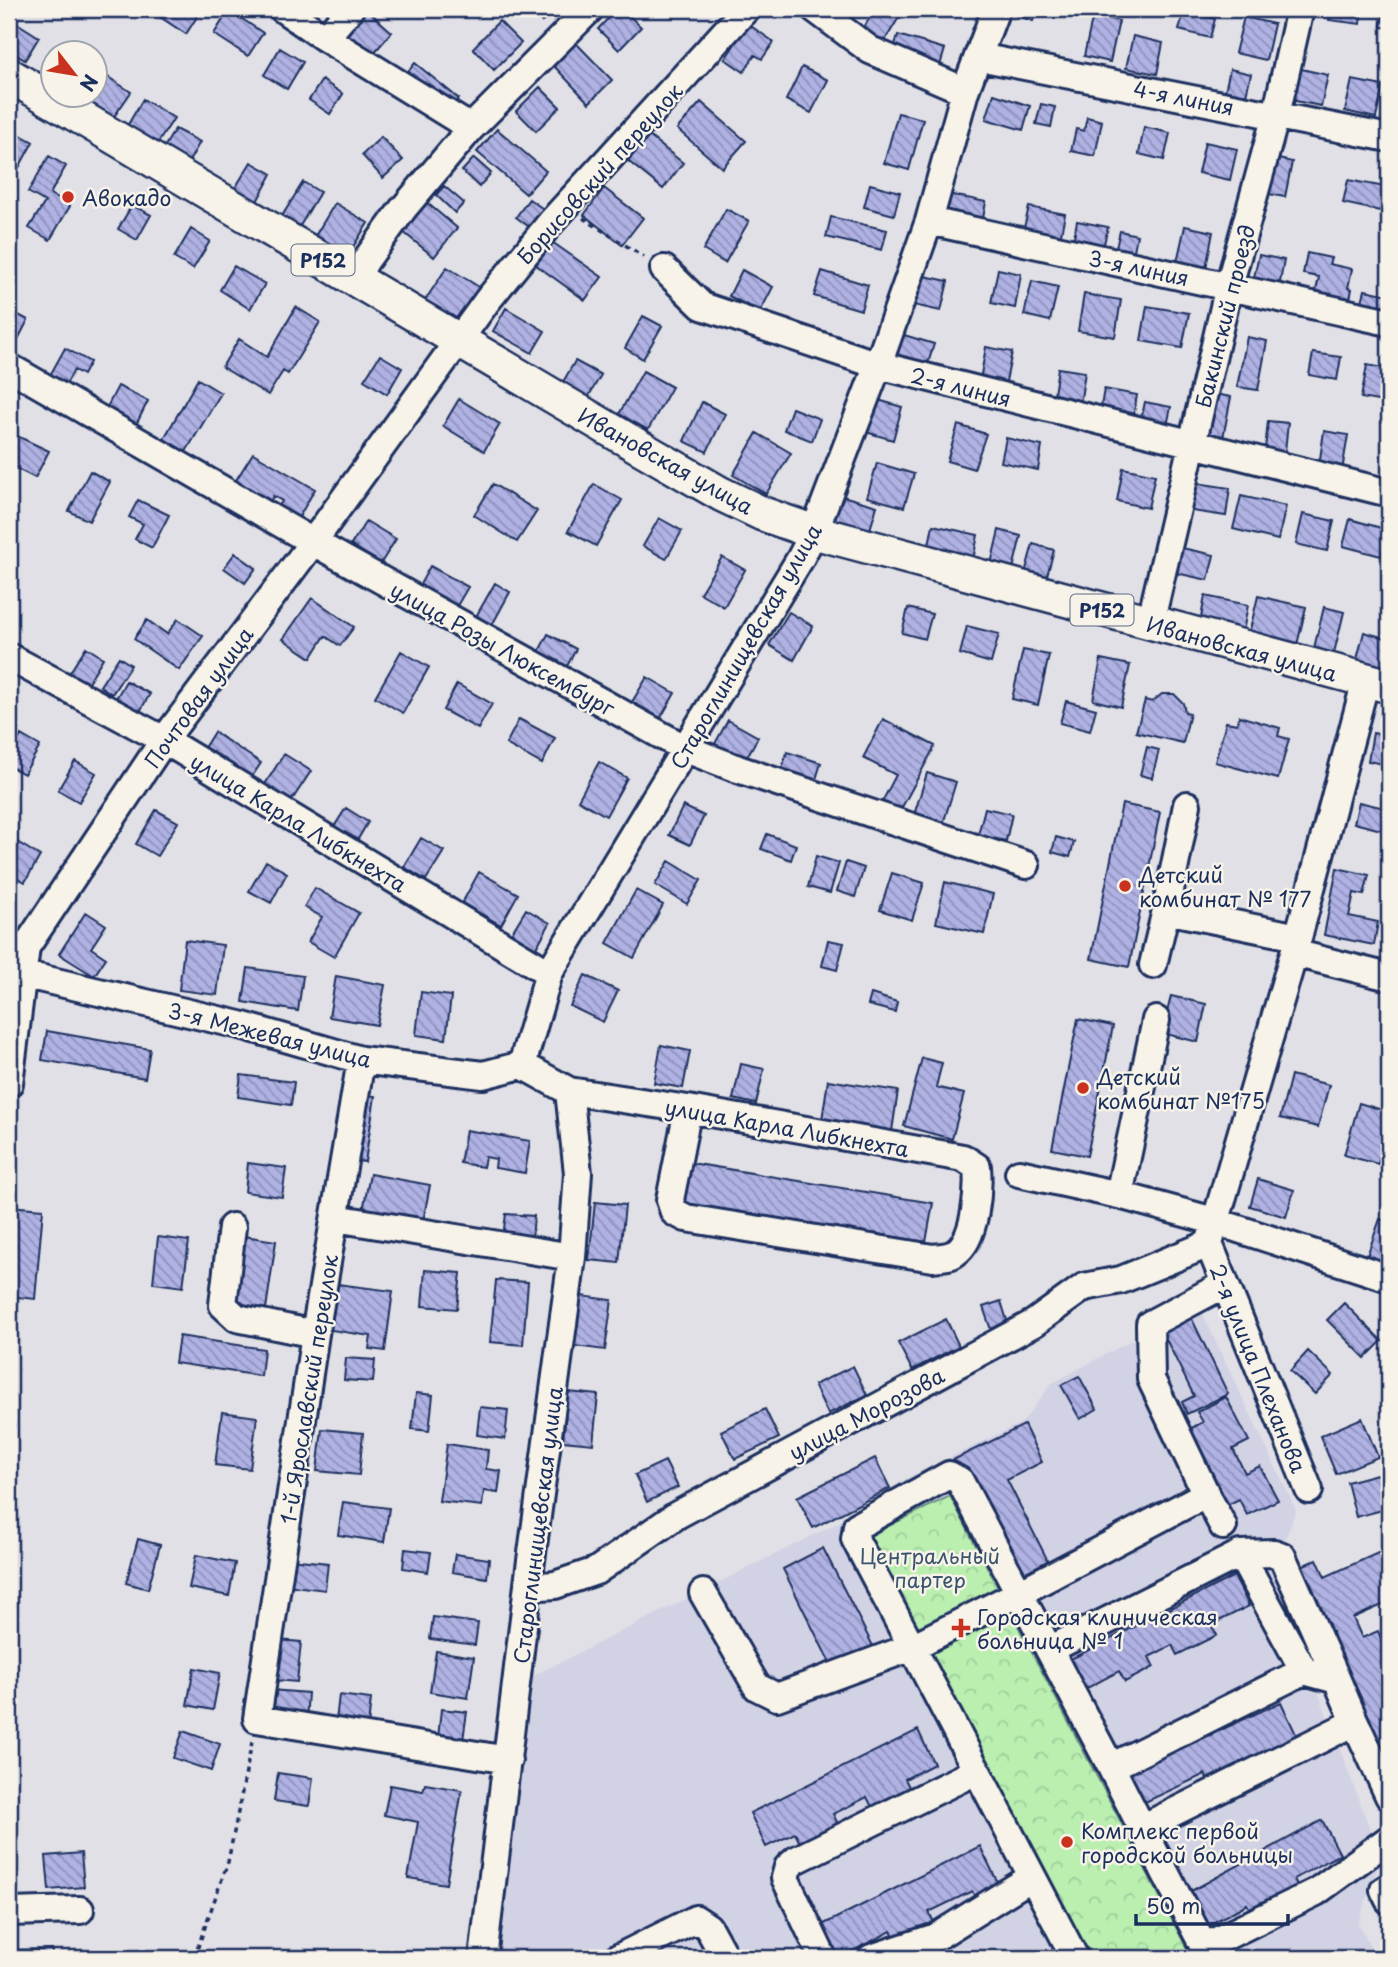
<svg xmlns="http://www.w3.org/2000/svg" width="1398" height="1967" font-family="'Playpen Sans',sans-serif">
  <style>
    .built { fill: #d2d2e5 }
    .forest { fill: url(#forest-crowns); stroke: #6a8f87; stroke-width: 2 }
    .building { fill: url(#building-back-hatch); stroke: #1b2f5e; stroke-width: 2 }
    .lines { fill: none; stroke-linecap: round; stroke-linejoin: round }
    .minor-casing { stroke: #1b2f5e; stroke-width: 32 }
    .major-casing { stroke: #1b2f5e; stroke-width: 38 }
    .path { stroke: #1b2f5e; stroke-width: 3.5; stroke-dasharray: 5 5; stroke-linecap: butt }
    .minor { stroke: #f7f3e8; stroke-width: 26 }
    .major { stroke: #f7f3e8; stroke-width: 33 }
    .poi-dot { fill: #c8321e; stroke: #f7f3e8; stroke-width: 2.5 }
    .labels { text-anchor: middle; dominant-baseline: central; stroke-width: 5; stroke-linejoin: round; paint-order: stroke }
    .shield { fill: #f7f3e8; stroke: #5d6a87; stroke-width: 2 }
    .shield-label { font-size: 19px; font-weight: bold; fill: #1b2f5e }
    .street-label { font-size: 21px; fill: #1b2f5e; stroke: #f7f3e8 }
    .poi-label { font-size: 21px; fill: #1b2f5e; stroke: #f7f3e8; text-anchor: start }
    .park-label { font-size: 21px; fill: #3b556e; stroke: #f7f3e8 }
  </style>
  <defs>
    <pattern id="forest-crowns" width="20" height="18" patternUnits="userSpaceOnUse" patternTransform="scale(1.75)"><rect width="20" height="18" fill="#baefb0"/><path d="M2 6a3 3 0 1 1 6 0M12 15a3 3 0 1 1 6 0" fill="none" stroke="#9fcd9a"/></pattern>
    <pattern id="building-back-hatch" width="6" height="6" patternUnits="userSpaceOnUse" patternTransform="scale(1.75)"><rect width="6" height="6" fill="#afb2e3"/><path d="M-1 5l2 2M0 0l6 6M5-1l2 2" fill="none" stroke="#8e91bb"/></pattern>
  </defs>
  <rect width="100%" height="100%" fill="#e1e0e6"/>
  <filter id="ink" filterUnits="userSpaceOnUse"><feTurbulence type="fractalNoise" baseFrequency=".0143" numOctaves="2"/><feDisplacementMap in="SourceGraphic" scale="14" xChannelSelector="R" yChannelSelector="G"/><feConvolveMatrix kernelMatrix="1 2 1 2 8 2 1 2 1" color-interpolation-filters="sRGB"/></filter>
  <g filter="url(#ink)">
    <path class="built" d="M1198,1304L1296,1510L1273,1573L1381,1858L1358,1923L1377,1958H473L519,1683L903,1490L899,1482L1023,1422L1051,1384Z"/>
    <path class="forest" d="M950,1496L1192,1958H1087L858,1541Z"/>
    <path class="building" d="M166,9H202L186,34L160,17Z
      M361,9H366L392,32L366,62L337,37Z
      M529,9H556L542,22Z
      M617,9H622L641,27L619,50L598,29Z
      M875,9H904L878,52L857,39Z
      M1003,9H1037L1033,21L1003,11Z
      M1330,9H1362L1360,24L1329,20Z
      M1384,9H1389V28L1381,27Z
      M229,10L263,33L248,56L214,34Z
      M1184,11L1215,19L1210,38L1179,30Z
      M1093,15L1119,21L1110,62L1084,56Z
      M1244,17L1274,24L1266,60L1235,53Z
      M9,18L39,37L25,60L9,50Z
      M499,21L521,43L494,70L473,48Z
      M748,24L774,42L762,59L755,55L744,72L725,59Z
      M898,35L945,49L935,82L888,68Z
      M1133,36L1163,43L1157,74L1126,68Z
      M576,43L612,80L589,103L553,65Z
      M280,48L303,62L287,89L264,75Z
      M415,63L459,99L440,122L397,86Z
      M802,67L828,80L811,113L786,100Z
      M1297,68L1328,75L1321,106L1290,100Z
      M1230,69L1251,74L1246,95L1225,91Z
      M102,73L131,92L111,121L83,102L88,94H94V85Z
      M322,80L343,94L330,114L309,100Z
      M1352,80L1383,86L1376,118L1345,111Z
      M540,87L560,107L536,131L516,111Z
      M994,94L1030,106L1023,130L986,119Z
      M143,99L174,118L156,146L126,128Z
      M701,102L746,141L722,168L677,129Z
      M1041,104L1055,107L1051,127L1036,124Z
      M898,113L923,119L909,170L884,163Z
      M1087,117L1102,121L1095,156L1071,151L1076,129L1084,131Z
      M1144,127L1170,133L1164,160L1139,154Z
      M10,129L33,142L9,186V131Z
      M175,129L200,142L187,165L162,151Z
      M497,129L546,171L526,194L477,152Z
      M649,136L683,163L663,189L628,161Z
      M381,137L403,160L383,178L362,155Z
      M1205,142L1237,149L1230,180L1198,173Z
      M49,156L66,166L50,194L70,206L50,240L29,228L45,202L28,192Z
      M1265,156L1292,162L1285,197L1258,192Z
      M474,158L491,173L479,187L462,171Z
      M251,162L272,174L256,203L234,190Z
      M1348,180L1385,187L1380,211L1343,203Z
      M303,182L320,192L297,231L279,221Z
      M870,184L900,192L894,215L864,207Z
      M444,186L464,203L455,213L436,195Z
      M604,188L643,218L622,245L584,215Z
      M943,193L986,202L982,224L938,215Z
      M529,199L549,213L536,232L516,217Z
      M426,202L457,228L434,257L402,231Z
      M335,203L368,223L344,261L312,241Z
      M132,205L151,215L137,240L118,229Z
      M1029,207L1065,214L1060,239L1023,232Z
      M726,209L749,221L725,263L703,250Z
      M831,217L887,230L882,250L826,237Z
      M1077,221L1108,227L1103,248L1073,242Z
      M1185,226L1213,232L1206,268L1177,262Z
      M191,229L210,241L193,269L174,258Z
      M1120,231L1137,235L1133,256L1115,252Z
      M552,242L602,277L585,300L536,265Z
      M1307,253L1331,258L1329,264L1352,269L1348,288L1352,289L1349,304L1314,300L1319,277L1303,274Z
      M1259,255L1284,260L1279,288L1253,282Z
      M234,266L265,284L250,309L220,290Z
      M447,267L479,287L454,326L422,305Z
      M998,269L1021,274L1015,308L991,303Z
      M742,270L773,287L760,312L729,296Z
      M822,271L868,285L861,310L814,296Z
      M915,274L948,281L941,311L909,304Z
      M1032,281L1058,287L1050,321L1024,315Z
      M1365,290L1389,295V306L1386,305L1384,315L1360,310Z
      M1084,294L1121,300L1115,337L1078,331Z
      M1147,306L1189,313L1182,348L1141,341Z
      M296,307L320,322L288,374L283,371L268,395L222,367L239,339L267,357Z
      M506,308L545,331L532,353L493,331Z
      M9,310L28,320L9,357Z
      M643,316L662,326L643,359L625,348Z
      M894,332L934,344L923,380L883,368Z
      M1247,337L1267,341L1258,390L1237,387Z
      M986,347L1012,352L1003,396L978,391Z
      M65,348L90,362L83,375L74,370L64,388L48,379Z
      M1313,353L1341,357L1337,380L1309,375Z
      M380,355L402,368L387,394L364,380Z
      M575,361L601,375L586,401L560,387Z
      M1367,365L1389,369V403L1361,398Z
      M1058,368L1085,372L1078,418L1051,414Z
      M643,371L672,387L648,430L619,414Z
      M198,379L221,393L184,455L162,442Z
      M118,386L148,401L135,427L105,411Z
      M1104,389L1137,395L1131,430L1098,424Z
      M1205,392L1231,397L1221,448L1195,443Z
      M868,397L902,407L893,440L859,430Z
      M459,399L500,424L484,451L443,426Z
      M702,402L725,414L707,452L684,441Z
      M1145,402L1171,407L1165,435L1139,430Z
      M792,408L820,419L812,441L784,430Z
      M1268,421L1288,423L1284,461L1264,459Z
      M958,425L986,434L974,469L947,461Z
      M1324,431L1348,435L1341,477L1318,473Z
      M757,433L791,453L766,494L733,475Z
      M15,435L49,451L35,478L9,465V448Z
      M1006,438L1042,446L1038,470L1001,462Z
      M253,453L315,489L296,522L277,510L282,501L273,496L268,506L233,485Z
      M877,463L914,474L904,507L867,497Z
      M1123,468L1155,475L1148,508L1117,501Z
      M90,471L110,482L89,521L69,511Z
      M1190,482L1230,488L1226,516L1185,510Z
      M493,484L537,511L517,542L474,515Z
      M594,484L622,500L596,546L568,531Z
      M839,495L877,506L869,533L832,523Z
      M1241,496L1286,506L1278,540L1233,529Z
      M138,500L169,515L152,548L135,539L143,524L129,517Z
      M1303,514L1334,521L1327,551L1296,544Z
      M659,518L682,531L666,559L643,546Z
      M1350,519L1388,530L1381,556L1343,546Z
      M366,521L396,539L381,563L351,545Z
      M933,525L978,535L973,560L928,550Z
      M999,530L1021,536L1013,569L991,564Z
      M1033,544L1054,550L1046,579L1025,573Z
      M1173,546L1214,555L1208,580L1167,571Z
      M235,553L256,568L245,583L224,568Z
      M722,557L745,570L724,607L700,593Z
      M430,566L468,587L454,611L417,590Z
      M495,583L510,592L490,629L474,620Z
      M1205,596L1248,605L1243,632L1200,623Z
      M1258,596L1306,607L1297,645L1249,634Z
      M312,598L354,627L340,646L325,636L311,658L283,639Z
      M1324,607L1344,612L1334,653L1314,648Z
      M908,608L932,614L925,639L902,633Z
      M789,612L813,626L794,660L769,645Z
      M178,619L203,636L179,670L134,639L147,620L167,634Z
      M967,626L999,634L991,663L960,654Z
      M1364,632L1389,639V668L1357,659Z
      M548,634L576,649L565,670L537,655Z
      M86,647L103,658L82,692L65,680Z
      M1023,650L1049,655L1038,705L1012,699Z
      M401,651L429,667L403,713L375,697Z
      M119,657L131,665L112,694L100,686Z
      M1101,659L1130,665L1121,707L1093,700Z
      M647,677L675,693L660,719L632,702Z
      M126,681L150,694L135,720L111,707Z
      M457,684L492,704L478,729L443,710Z
      M1162,694H1174L1183,703L1185,712L1190,713L1183,743L1136,732L1145,700L1152,702Z
      M1066,701L1096,709L1090,731L1060,723Z
      M1239,716L1280,728L1278,736L1289,739L1278,779L1215,762L1226,722L1237,724Z
      M519,719L555,738L542,764L506,744Z
      M883,719L935,746L900,811L882,802L896,775L863,758Z
      M728,720L758,737L742,766L712,749Z
      M9,727L17,732L9,747Z
      M214,732L261,763L243,790L197,759Z
      M1373,733L1389,736V765L1368,761Z
      M21,735L40,746L24,774L9,766V758Z
      M1147,747L1159,750L1152,778L1140,775Z
      M787,752L821,763L814,786L780,775Z
      M284,754L311,771L288,806L262,789Z
      M75,761L96,773L79,802L58,790Z
      M599,762L627,778L606,816L578,800Z
      M927,773L956,782L943,824L914,815Z
      M1359,802L1389,809V832L1354,823Z
      M1122,804L1160,812L1129,967L1091,959Z
      M683,806L704,816L690,845L669,835Z
      M346,808L368,822L355,844L332,830Z
      M985,808L1012,814L1006,841L978,835Z
      M156,810L178,822L157,856L136,844Z
      M767,834L796,845L791,860L761,849Z
      M9,837L40,856L25,882L9,873Z
      M1056,837L1074,842L1070,857L1052,852Z
      M421,838L444,851L426,880L404,867Z
      M816,856L839,863L830,893L808,887Z
      M266,861L287,873L271,903L249,891Z
      M669,861L701,880L687,904L655,885Z
      M846,862L864,868L855,897L837,891Z
      M1337,868L1369,875L1364,895L1354,893L1349,916L1378,922L1374,945L1324,935Z
      M479,872L518,894L501,925L462,903Z
      M892,873L924,883L912,920L880,910Z
      M945,882L993,894L984,934L936,923Z
      M315,888L359,913L334,957L308,942L322,917L304,907Z
      M636,890L663,905L634,958L607,943Z
      M526,909L550,923L536,948L511,934Z
      M86,912L106,925L91,948L106,958L94,976L59,954Z
      M185,940L223,945L217,995L179,990Z
      M828,940L844,943L837,970L822,966Z
      M248,968L303,976L298,1011L243,1002Z
      M585,975L618,991L603,1022L570,1006Z
      M336,976L385,985L377,1025L329,1017Z
      M421,992L451,996L446,1039L416,1035Z
      M871,994L897,1002L895,1012L868,1005Z
      M1171,996L1206,1004L1198,1042L1162,1033Z
      M1078,1019L1113,1026L1087,1156L1052,1149Z
      M47,1031L150,1049L145,1078L42,1060Z
      M661,1045L690,1051L683,1088L654,1083Z
      M922,1058L942,1063L936,1087L964,1094L952,1139L904,1126Z
      M741,1064L764,1069L756,1104L733,1099Z
      M241,1075L294,1082L291,1105L238,1097Z
      M1291,1075L1329,1085L1318,1127L1280,1118Z
      M828,1080L898,1091L892,1131L822,1120Z
      M354,1093L375,1096L365,1162L344,1159Z
      M1359,1103L1389,1112V1123L1378,1164L1344,1155Z
      M466,1130L530,1141L525,1173L495,1168L496,1159L485,1157L483,1167L460,1163Z
      M248,1163L286,1168L282,1197L245,1192Z
      M691,1163L933,1203L926,1242L684,1203Z
      M370,1174L430,1185L422,1227L362,1216Z
      M1258,1179L1294,1190L1286,1217L1250,1206Z
      M595,1202L625,1205L619,1263L589,1260Z
      M9,1206L43,1209L35,1299L9,1296Z
      M506,1214L534,1216L532,1239L503,1236Z
      M1380,1219L1389,1222V1264L1367,1256Z
      M244,1236L276,1241L266,1309L233,1304Z
      M158,1237L189,1241L183,1287L153,1283Z
      M425,1270L461,1273L457,1309L422,1306Z
      M496,1280L528,1282L523,1345L490,1342Z
      M337,1284L393,1291L385,1351L369,1349L371,1336L331,1330Z
      M581,1296L612,1300L605,1350L574,1346Z
      M1001,1301L1008,1324L991,1330L983,1307Z
      M1344,1303L1382,1341L1365,1358L1327,1320Z
      M1191,1317L1228,1394L1187,1414L1182,1402L1194,1396L1162,1331Z
      M946,1319L959,1346L912,1370L898,1343Z
      M179,1336L264,1349L261,1376L175,1363Z
      M1308,1351L1333,1375L1315,1394L1290,1371Z
      M346,1358L375,1360L373,1382L344,1380Z
      M853,1366L867,1395L828,1414L814,1385Z
      M1079,1376L1097,1409L1080,1419L1061,1385Z
      M568,1392L598,1395L593,1444L563,1441Z
      M416,1393L433,1395L429,1431L412,1429Z
      M1226,1397L1249,1441L1233,1449L1245,1473L1260,1466L1278,1500L1247,1515L1239,1499L1211,1513L1169,1440L1203,1422L1197,1412Z
      M480,1407L508,1410L505,1439L477,1435Z
      M765,1409L779,1438L735,1459L721,1431Z
      M222,1412L257,1417L250,1469L215,1465Z
      M1362,1418L1378,1457L1336,1474L1320,1436Z
      M1024,1425L1042,1462L1007,1480L1048,1561L1012,1579L953,1460Z
      M322,1429L363,1433L359,1475L317,1471Z
      M447,1444L488,1450L486,1469L501,1471L498,1493L484,1491L482,1506L439,1501Z
      M875,1458L890,1488L813,1528L797,1497Z
      M665,1461L678,1487L647,1502L635,1475Z
      M1377,1474L1386,1509L1356,1517L1347,1482Z
      M343,1502L389,1508L384,1542L338,1535Z
      M138,1539L160,1545L148,1589L126,1583Z
      M823,1548L876,1652L835,1673L783,1569Z
      M1389,1548V1602L1353,1618L1362,1638L1378,1631L1389,1657L1388,1821L1282,1575L1317,1559L1325,1577Z
      M405,1549L431,1552L428,1572L403,1568Z
      M455,1554L489,1559L487,1578L452,1572Z
      M196,1555L235,1563L229,1596L189,1588Z
      M289,1559L328,1563L325,1590L285,1585Z
      M1234,1576L1249,1606L1211,1625L1217,1635L1177,1655L1172,1645L1149,1657L1154,1667L1125,1682L1119,1671L1076,1694L1061,1664Z
      M433,1617L478,1623L475,1645L430,1639Z
      M278,1640L301,1642L297,1682L274,1680Z
      M436,1651L474,1657L468,1698L430,1692Z
      M194,1668L220,1673L213,1710L187,1705Z
      M270,1690L308,1693L306,1721L267,1717Z
      M339,1695L371,1699L367,1734L335,1730Z
      M1281,1702L1301,1745L1211,1787L1205,1774L1141,1804L1127,1774Z
      M441,1709L467,1712L463,1740L438,1738Z
      M918,1730L934,1764L905,1779L910,1789L872,1807L867,1797L833,1814L838,1824L800,1843L795,1833L766,1847L750,1813Z
      M183,1731L220,1744L211,1771L173,1758Z
      M278,1773L313,1778L309,1806L274,1801Z
      M425,1784L462,1790L446,1884L408,1878L418,1822L384,1815L390,1785L423,1791Z
      M1322,1820L1340,1854L1294,1879L1302,1895L1255,1920L1247,1904L1198,1931L1180,1897Z
      M980,1846L999,1885L975,1897L972,1891L929,1912L936,1927L899,1946L891,1931L849,1953L852,1958H822L808,1932Z
      M81,1853L84,1887L49,1890L46,1856Z
      M52,1949V1958H13V1950Z"/>
    <g class="lines">
      <defs>
        <path id="minor" d="M283,9L325,38L471,128
          M815,9L870,50L965,91
          M325,38L350,9
          M979,57L1389,138
          M929,221L1389,322
          M664,269L702,306L878,365L1389,493
          M355,279L366,260L403,209L471,128L590,9
          M9,367L313,542L686,749L738,769L1026,865
          M1150,624L1229,286L1276,115L1300,9
          M9,657L164,740L549,973
          M1187,805L1166,910L1298,937
          M1294,953L1389,977
          M1153,965L1166,910
          M9,971L240,1025L361,1060L483,1075L522,1065L569,1091L688,1109L963,1158L977,1167C979,1190 976,1239 955,1253C950,1257 940,1257 933,1258L686,1218L674,1212L670,1200L688,1109
          M361,1060L315,1334L257,1719L508,1760
          M522,1065L549,973L800,559L814,532L878,365L929,221L965,91L996,9
          M9,1083L26,947L164,740L313,542L487,301L552,221L746,9
          M1019,1173L1119,1195L1214,1221L1389,1278
          M1119,1195L1156,1020
          M335,1218L572,1257
          M232,1227L223,1305L237,1318L315,1334
          M1309,1490L1209,1244L1294,953L1366,680
          M1223,1526L1206,1494L1151,1379L1150,1324L1225,1284
          M1240,1554L1304,1671
          M528,1587L555,1585L596,1571L677,1515L1034,1323L1084,1287L1121,1280L1209,1244
          M703,1593L757,1687L777,1697L912,1647L1075,1958
          M1049,1650L1240,1554L1274,1553L1282,1556L1337,1680
          M1355,1722L1389,1796
          M1111,1767L1142,1828L1355,1722L1337,1680L1304,1671L1111,1767L960,1481L949,1475L857,1526L855,1539L912,1647L1019,1593L1206,1494
          M1142,1828L1204,1947
          M1389,1887L1384,1890L1389,1900
          M9,1912L80,1910
          M483,1958L530,1568L572,1257L578,1173L569,1091
          M618,1958L696,1919L708,1927L725,1958
          M823,1958L785,1878L788,1867L796,1860L976,1771
          M871,1958L936,1937L1032,1877
          M1210,1958L1204,1947L1316,1892L1389,1839"/>
        <path id="major" d="M9,75L636,445L721,494L763,514L814,532L1389,686"/>
      </defs>
      <use href="#minor" class="minor-casing"/>
      <use href="#major" class="major-casing"/>
      <path class="path" d="M583,218L644,257
        M194,1958L228,1862L252,1742"/>
      <use href="#minor" class="minor"/>
      <use href="#major" class="major"/>
    </g>
  </g>
  <g class="poi-dot">
    <circle cx="68" cy="197" r="7"/>
    <circle cx="1125" cy="886" r="7"/>
    <circle cx="1083" cy="1088" r="7"/>
    <path d="M957.5 1617.5h7v7h7v7h-7v7h-7v-7h-7v-7h7z"/>
    <circle cx="1067" cy="1842" r="7"/>
  </g>
  <g class="labels">
    <g class="shield">
      <rect x="291.5" y="244.5" width="63" height="31" rx="5"/>
      <rect x="1070.5" y="594.5" width="63" height="31" rx="5"/>
    </g>
    <g class="shield-label">
      <text x="323" y="260">Р152</text>
      <text x="1102" y="610">Р152</text>
    </g>
    <g class="street-label">
      <text transform="translate(1184 97) rotate(11)">4-я линия</text>
      <text transform="translate(599 173) rotate(-48)">Борисовский переулок</text>
      <text transform="translate(1139 267) rotate(12)">3-я линия</text>
      <text transform="translate(1224 316) rotate(-76)">Бакинский проезд</text>
      <text transform="translate(961 386) rotate(14)">2-я линия</text>
      <text transform="translate(666 460) rotate(29)">Ивановская улица</text>
      <text transform="translate(745 646) rotate(-60)">Староглинищевская улица</text>
      <text transform="translate(503 648) rotate(29)">улица Розы Люксембург</text>
      <text transform="translate(1242 648) rotate(15)">Ивановская улица</text>
      <text transform="translate(198 697) rotate(-54)">Почтовая улица</text>
      <text transform="translate(299 822) rotate(31)">улица Карла Либкнехта</text>
      <text transform="translate(270 1034) rotate(14)">3-я Межевая улица</text>
      <text transform="translate(787 1127) rotate(10)">улица Карла Либкнехта</text>
      <text transform="translate(1259 1368) rotate(68)">2-я улица Плеханова</text>
      <text transform="translate(308 1389) rotate(-81)">1-й Ярославский переулок</text>
      <text transform="translate(866 1413) rotate(-28)">улица Морозова</text>
      <text transform="translate(537 1525) rotate(-83)">Староглинищевская улица</text>
    </g>
    <g class="poi-label">
      <text x="82" y="197">Авокадо</text>
      <text x="1139" y="874">Детский<tspan x="1139" dy="24">комбинат № 177</tspan></text>
      <text x="1097" y="1076">Детский<tspan x="1097" dy="24">комбинат №175</tspan></text>
      <text x="977" y="1616">Городская клиническая<tspan x="977" dy="24">больница № 1</tspan></text>
      <text x="1081" y="1830">Комплекс первой<tspan x="1081" dy="24">городской больницы</tspan></text>
    </g>
    <g class="park-label">
      <text x="930" y="1555">Центральный<tspan x="930" dy="24">партер</tspan></text>
    </g>
  </g>
  <rect width="1398" height="1967" fill="none" stroke="#f7f3e8" stroke-width="35"/>
  <rect x="18" y="18" width="1363" height="1932" fill="none" stroke="#1b2f5e" stroke-width="2.5" filter="url(#ink)"/>
  <g transform="translate(74 74) rotate(121)"><circle r="33" fill="#f7f3e8" stroke="#9fa5b1" stroke-width="2"/>
  <path d="M0-5L12 26L0 18L-12 26Z" fill="#c8321e"/>
  <text y="-10" font-size="19" font-weight="bold" text-anchor="middle" fill="#1b2f5e">N</text>
  </g>
  <path d="M1136 1914v10h152v-10" fill="none" stroke="#1b2f5e" stroke-width="3.5"/>
  <text x="1146" y="1914" font-size="21" fill="#1b2f5e" stroke="#f7f3e8" stroke-width="5" paint-order="stroke">50 m</text>
</svg>
